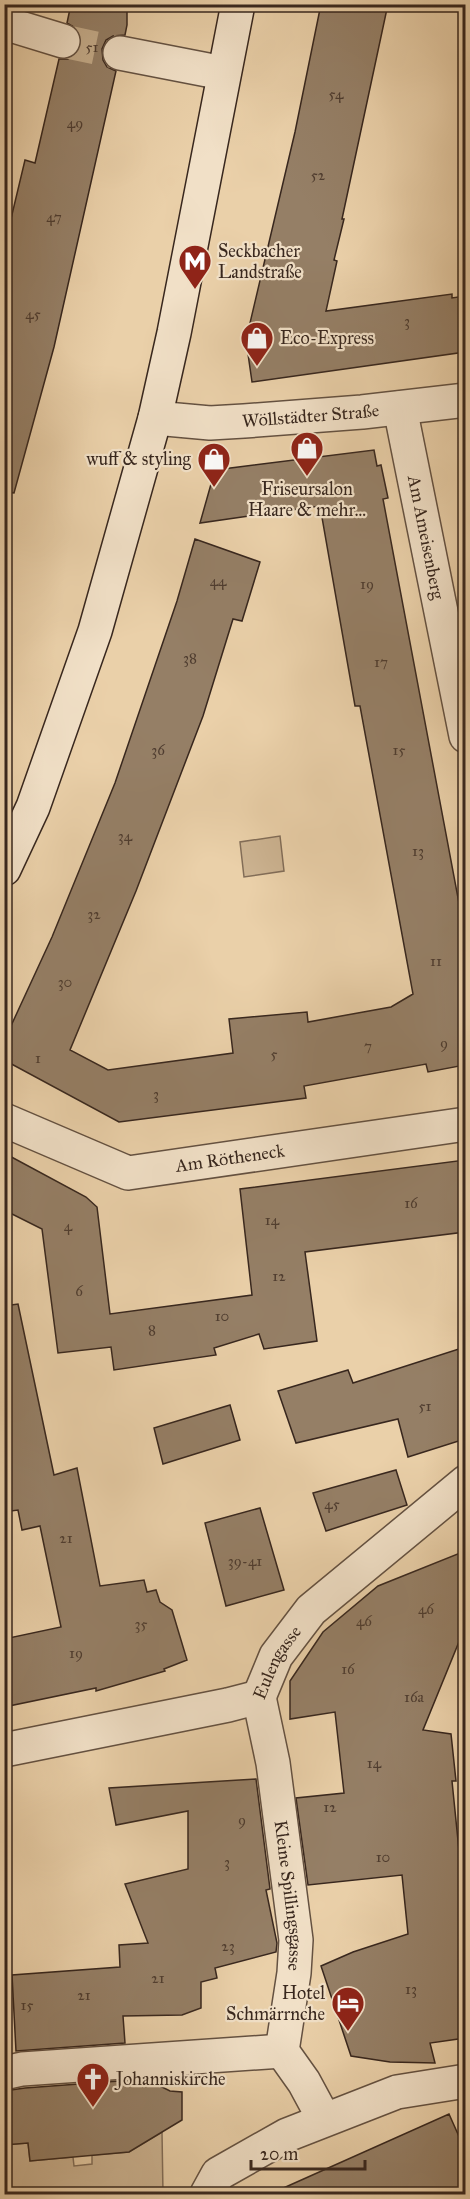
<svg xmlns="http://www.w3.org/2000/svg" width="470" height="2199" font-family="'IM FELL Great Primer',serif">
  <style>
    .green { fill: #ccb391; stroke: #826d58; stroke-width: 1.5 }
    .building { fill: #957f66; stroke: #38271e; stroke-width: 1.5 }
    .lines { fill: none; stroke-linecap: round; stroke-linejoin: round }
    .street-tunnel { stroke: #c6ae8d; stroke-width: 33; stroke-dasharray: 33 16; stroke-linecap: butt }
    .street-casing { stroke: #645141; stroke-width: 36 }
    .secondary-casing { stroke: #38271e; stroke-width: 36 }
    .street { stroke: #f1e0c7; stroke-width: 33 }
    .secondary { stroke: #f1e0c7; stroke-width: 33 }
    .labels { text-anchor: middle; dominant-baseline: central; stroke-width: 4.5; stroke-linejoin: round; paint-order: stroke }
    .number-label { font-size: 15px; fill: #4f3d30 }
    .poi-label { font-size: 18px; fill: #38271e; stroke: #f1e0c7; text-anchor: start }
    .street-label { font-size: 18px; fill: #38271e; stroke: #f1e0c7 }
  </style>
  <rect width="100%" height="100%" fill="#ead0a9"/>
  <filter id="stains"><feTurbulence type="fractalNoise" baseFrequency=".00333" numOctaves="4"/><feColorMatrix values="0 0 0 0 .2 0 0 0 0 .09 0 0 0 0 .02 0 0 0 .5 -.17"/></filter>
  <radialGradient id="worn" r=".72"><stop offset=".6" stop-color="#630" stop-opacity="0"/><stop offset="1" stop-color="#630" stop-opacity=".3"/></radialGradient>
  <path class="green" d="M280,836L284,871L244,877L240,842Z
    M162,2132L163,2194H5V2145L28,2143L30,2161L73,2157L74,2166L92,2164V2155L129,2152Z"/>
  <path class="building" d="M71,4H127V25L125,35L113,36L106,40L102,49L103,60L107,67L116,71L54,347L14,493L4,492V248L25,160L35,163L59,59H68L75,55L81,46V37L77,29L67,23Z
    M321,4H388L342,219H344L334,260L337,261L326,311L452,294V298L465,296V352L252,382L246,340L295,132Z
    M374,450L377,466L381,465L388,498L383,499L465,935V1065L428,1072L426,1064L304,1086L306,1098L119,1122L4,1060V1041L52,937L115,783L177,601L195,539L260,562L242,621L233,619L203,716L136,891L70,1050L108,1070L233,1053L229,1019L307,1012L308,1022L391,1007L413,994L360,706H355L320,506L200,523L215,470Z
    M4,1153L86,1197L97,1207L110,1314L252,1295L240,1189L465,1160V1232L305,1252L317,1341L264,1349L259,1334L214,1348L216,1355L114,1370L111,1347L58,1353L42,1229L4,1210Z
    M18,1304L54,1475L77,1468L100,1586L144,1580L147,1592L156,1590L160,1602L172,1610L187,1660L164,1669L165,1671L96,1691V1688L4,1707V1639L61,1627L40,1526L22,1530L18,1510L11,1511L4,1482V1306Z
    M465,1347V1439L408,1457L398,1419L296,1443L278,1391L348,1370L353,1383Z
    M230,1405L240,1440L163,1464L154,1428Z
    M396,1470L407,1505L326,1531L313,1493Z
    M260,1508L284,1590L226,1606L205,1523Z
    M465,1551V1627L423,1730L451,1734L456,1781H452L465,1910V2038L430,2043L435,2063L390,2062L351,2056L321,1966L353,1952L408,1934L402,1875L308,1885L296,1798L344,1793L335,1712L290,1719V1681L323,1632L378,1586Z
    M256,1779L270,1889L266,1890L277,1943L276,1952L215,1968L217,1978L201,1982V2008L182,2015L123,2016L125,2043L16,2051L12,1975L120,1967L119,1945L148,1943L125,1884L188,1869V1811L116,1825L109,1788Z
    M146,2079L170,2091L182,2092V2120L129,2152L30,2161L28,2143L4,2145V2091L25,2088Z
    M449,2114L465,2150V2194H270Z"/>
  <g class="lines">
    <path class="street-tunnel" d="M63,41L120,53"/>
    <defs>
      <g id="street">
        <path d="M4,23L63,41"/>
        <path d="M120,53L223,73"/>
        <path id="s1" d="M400,408L466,736"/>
        <path id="s2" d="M155,418L210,423L244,421L362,412L466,400"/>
        <path id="s3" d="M4,1120L128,1173L466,1124"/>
        <path id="s4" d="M259,1697L273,1763L296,1940L294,1973L282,2051L304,2082L324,2119"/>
        <path id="s5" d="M259,1697L276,1656L311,1610L466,1482"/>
        <path d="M4,1750L228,1705L259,1697"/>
        <path d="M4,2073L22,2069L282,2051"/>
        <path d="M207,2194L218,2174L287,2135L397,2092L466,2081"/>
      </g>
      <path id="secondary" d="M4,869L33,807L95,631L155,418L174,333L238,4"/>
    </defs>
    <use href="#street" class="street-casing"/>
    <use href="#secondary" class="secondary-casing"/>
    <use href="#street" class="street"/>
    <use href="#secondary" class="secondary"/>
  </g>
  <defs>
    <symbol id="metro-pin" viewBox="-11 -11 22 30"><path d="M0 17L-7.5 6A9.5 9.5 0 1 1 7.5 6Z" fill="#8f2418" stroke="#f1e0c7"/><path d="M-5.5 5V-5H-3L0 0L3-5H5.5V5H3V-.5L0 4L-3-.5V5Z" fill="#fff"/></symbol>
    <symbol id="shop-pin" viewBox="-11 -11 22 30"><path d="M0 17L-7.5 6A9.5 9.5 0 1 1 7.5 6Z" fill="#8f2418" stroke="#f1e0c7"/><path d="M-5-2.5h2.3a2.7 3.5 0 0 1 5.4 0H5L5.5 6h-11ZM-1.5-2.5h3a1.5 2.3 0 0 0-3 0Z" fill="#fff"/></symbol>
    <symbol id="hotel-pin" viewBox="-11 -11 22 30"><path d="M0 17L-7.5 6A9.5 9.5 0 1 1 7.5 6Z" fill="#8f2418" stroke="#f1e0c7"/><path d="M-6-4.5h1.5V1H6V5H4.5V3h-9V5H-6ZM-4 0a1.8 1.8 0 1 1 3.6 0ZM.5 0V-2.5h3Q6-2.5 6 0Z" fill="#fff"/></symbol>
    <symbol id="church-pin" viewBox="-11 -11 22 30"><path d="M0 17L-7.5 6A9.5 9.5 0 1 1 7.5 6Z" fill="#8f2418" stroke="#f1e0c7"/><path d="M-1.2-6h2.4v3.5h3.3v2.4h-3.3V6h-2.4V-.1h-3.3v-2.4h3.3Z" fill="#fff"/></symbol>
  </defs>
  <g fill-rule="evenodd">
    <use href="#metro-pin" x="176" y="242" width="38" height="52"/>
    <use href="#shop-pin" x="238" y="319" width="38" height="52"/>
    <use href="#shop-pin" x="288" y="429" width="38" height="52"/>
    <use href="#shop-pin" x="195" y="440" width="38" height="52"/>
    <use href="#hotel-pin" x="329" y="1984" width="38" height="52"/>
    <use href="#church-pin" x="74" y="2060" width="38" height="52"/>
  </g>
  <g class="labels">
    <g class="number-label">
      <text x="92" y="47">51</text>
      <text x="336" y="94">54</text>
      <text x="75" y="123">49</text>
      <text x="318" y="175">52</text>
      <text x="54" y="217">47</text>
      <text x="33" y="314">45</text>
      <text x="407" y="321">3</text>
      <text x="218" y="581">44</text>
      <text x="367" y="584">19</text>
      <text x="190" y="658">38</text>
      <text x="381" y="662">17</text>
      <text x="158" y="750">36</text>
      <text x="399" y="750">15</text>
      <text x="125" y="836">34</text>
      <text x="418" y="851">13</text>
      <text x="94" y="914">32</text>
      <text x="436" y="961">11</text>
      <text x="65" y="982">30</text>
      <text x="444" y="1043">9</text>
      <text x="368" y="1046">7</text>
      <text x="274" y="1054">5</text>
      <text x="38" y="1058">1</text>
      <text x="156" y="1094">3</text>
      <text x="411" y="1203">16</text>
      <text x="272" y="1220">14</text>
      <text x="68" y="1226">4</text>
      <text x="279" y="1276">12</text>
      <text x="79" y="1291">6</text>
      <text x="222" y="1316">10</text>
      <text x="152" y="1330">8</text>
      <text x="425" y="1406">51</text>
      <text x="332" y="1504">45</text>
      <text x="66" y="1538">21</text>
      <text x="245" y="1561">39-41</text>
      <text x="426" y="1609">46</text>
      <text x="364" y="1621">46</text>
      <text x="141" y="1624">35</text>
      <text x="76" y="1653">19</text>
      <text x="348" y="1669">16</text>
      <text x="414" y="1697">16a</text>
      <text x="374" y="1763">14</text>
      <text x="330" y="1807">12</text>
      <text x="242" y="1820">9</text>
      <text x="383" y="1857">10</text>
      <text x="227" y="1862">3</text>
      <text x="228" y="1946">23</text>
      <text x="158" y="1978">21</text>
      <text x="411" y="1989">13</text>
      <text x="84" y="1995">21</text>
      <text x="27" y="2005">15</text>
    </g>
    <g class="poi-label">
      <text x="218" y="251">Seckbacher<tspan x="218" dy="21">Landstraße</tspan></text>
      <text x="280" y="338">Eco-Express</text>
      <text x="191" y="459" text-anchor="end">wuff &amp; styling</text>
      <text x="307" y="489" text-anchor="middle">Friseursalon<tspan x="307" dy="21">Haare &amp; mehr...</tspan></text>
      <text x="325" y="1993" text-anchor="end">Hotel<tspan x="325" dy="21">Schmärrnche</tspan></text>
      <text x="116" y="2079">Johanniskirche</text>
    </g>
    <g class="street-label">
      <text stroke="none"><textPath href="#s2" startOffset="156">Wöllstädter Straße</textPath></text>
      <text stroke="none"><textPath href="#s1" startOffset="132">Am Ameisenberg</textPath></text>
      <text stroke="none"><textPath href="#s3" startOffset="238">Am Rötheneck</textPath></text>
      <text stroke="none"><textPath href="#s5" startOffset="39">Eulengasse</textPath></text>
      <text stroke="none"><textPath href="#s4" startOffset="201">Kleine Spillingsgasse</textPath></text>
    </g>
  </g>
  <rect width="470" height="2199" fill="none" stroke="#ead0a9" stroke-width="24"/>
  <rect x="6" y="6" width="458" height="2187" fill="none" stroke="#38271e" stroke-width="3"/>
  <rect x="12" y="12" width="446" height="2175" fill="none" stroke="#38271e" stroke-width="1.5"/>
  <path d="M251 2160v9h114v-9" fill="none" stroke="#38271e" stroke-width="3"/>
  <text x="260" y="2160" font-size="18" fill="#38271e" stroke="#f1e0c7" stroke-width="4.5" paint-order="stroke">20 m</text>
  <rect width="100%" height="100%" filter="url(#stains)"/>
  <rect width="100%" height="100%" fill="url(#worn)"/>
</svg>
